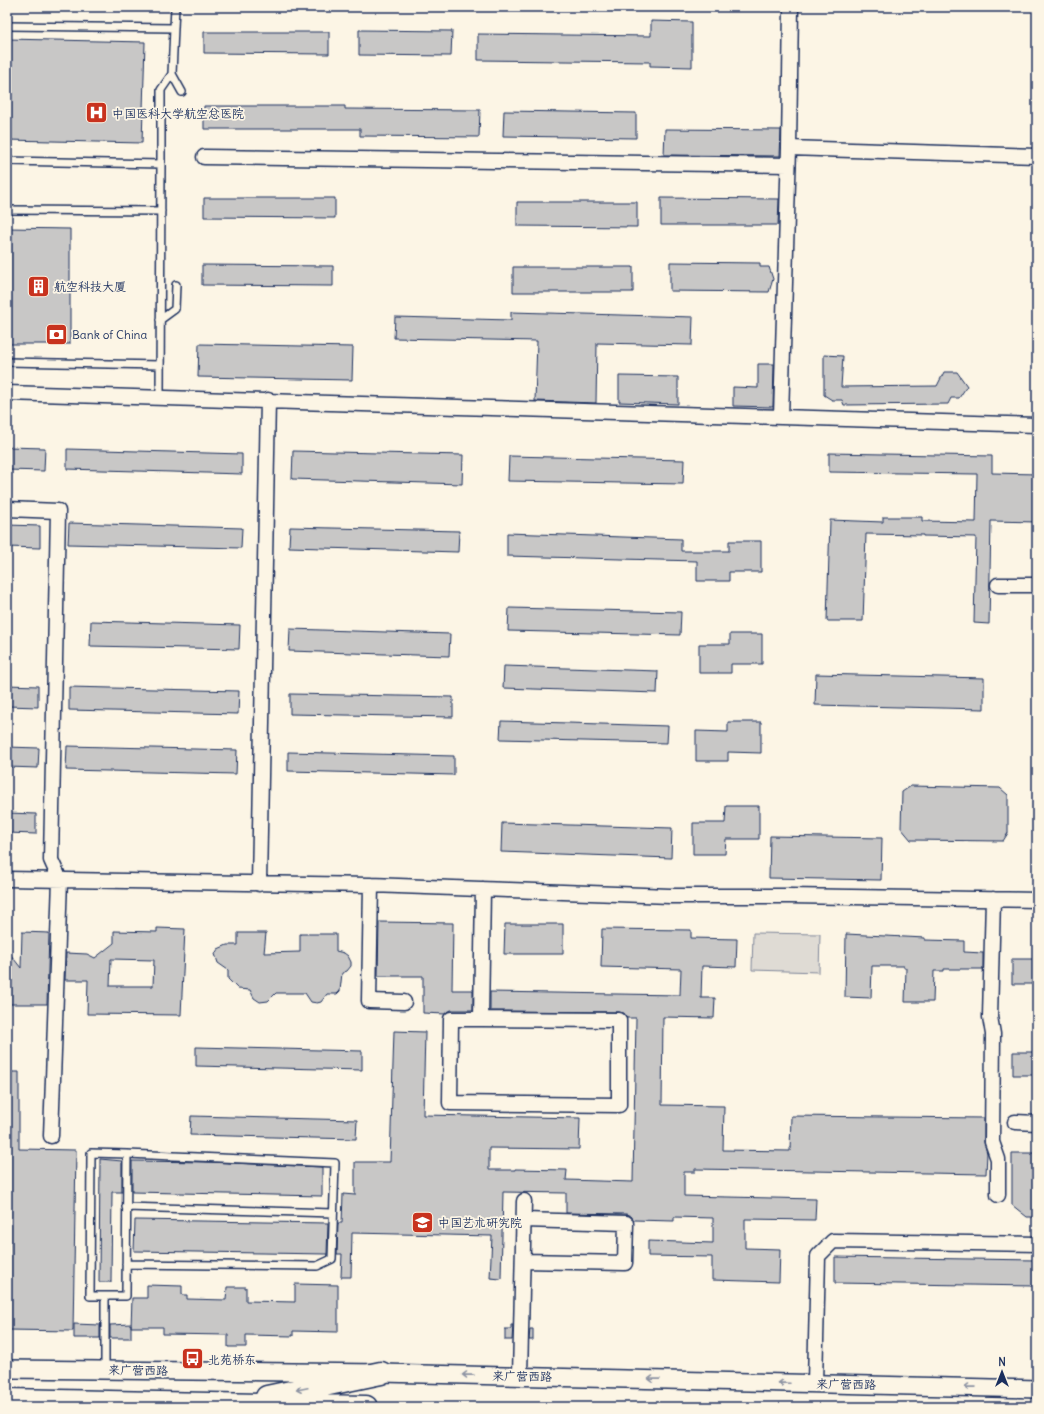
<svg xmlns="http://www.w3.org/2000/svg" width="1044" height="1414" font-family="Delius,'LXGW WenKai TC',sans-serif">
  <style>
    .green { fill: #dfdbd4; stroke: #7d8599 }
    .building { fill: #c8c7c6; stroke: #1b2f5e; fill-rule: evenodd }
    .lines { fill: none; stroke-linecap: round; stroke-linejoin: round }
    .service-casing { stroke: #1b2f5e; stroke-width: 10 }
    .minor-casing { stroke: #1b2f5e; stroke-width: 17 }
    .tertiary-casing { stroke: #1b2f5e; stroke-width: 20 }
    .motorway-casing { stroke: #1b2f5e; stroke-width: 25 }
    .service { stroke: #fcf5e5; stroke-width: 7 }
    .minor { stroke: #fcf5e5; stroke-width: 14 }
    .tertiary { stroke: #fcf5e5; stroke-width: 17 }
    .motorway { stroke: #fcf5e5; stroke-width: 22 }
    .oneway { stroke: #8c92a2 }
    .labels { text-anchor: middle; dominant-baseline: central; stroke-width: 3.5; stroke-linejoin: round; paint-order: stroke }
    .poi-label { font-size: 12px; fill: #1b2f5e; stroke: #fcf5e5; text-anchor: start }
    .street-label { font-size: 12px; fill: #1b2f5e; stroke: #fcf5e5 }
  </style>
  <rect width="100%" height="100%" fill="#fcf5e5"/>
  <filter id="ink" filterUnits="userSpaceOnUse"><feTurbulence type="fractalNoise" baseFrequency=".025" numOctaves="2"/><feDisplacementMap in="SourceGraphic" scale="8" xChannelSelector="R" yChannelSelector="G"/><feConvolveMatrix kernelMatrix="1 2 1 2 8 2 1 2 1" color-interpolation-filters="sRGB"/></filter>
  <g filter="url(#ink)">
    <path class="green" d="M753,933L820,934L819,972L752,970Z"/>
    <path class="building" d="M651,21L692,22V67L650,66V62L478,60V34L651,36Z
      M359,30L452,31L451,56L359,55Z
      M204,32H329V54L204,53Z
      M7,39L145,42L142,143L7,140Z
      M204,106H345V109L480,110L479,137L360,136V129H204Z
      M504,111L636,113V138L503,136Z
      M665,129L781,130L780,156L664,155Z
      M204,198H335V218L204,217Z
      M661,198L779,199L778,225H661Z
      M517,202H637V227L517,226Z
      M7,228L70,229V344H7Z
      M670,262L760,263V267H769L773,279L769,292L670,291Z
      M202,265L333,266V286L202,285Z
      M513,267H633V292H513Z
      M511,312L693,317L692,345L597,343L596,403L535,401L537,341L394,338L395,317L511,320Z
      M199,344L353,347L352,380L198,377Z
      M824,355L843,356L841,387L937,386L944,372H957L967,386L959,398H951L948,404L844,405L842,400H832L824,395Z
      M758,364H774L773,407L733,406V387L758,388Z
      M619,376L678,377V404L619,402Z
      M7,447L45,448L44,471L7,470Z
      M67,449L242,454V474L67,469Z
      M293,451L463,455L462,484L292,479Z
      M829,453L992,456V473L1037,474V522L991,521L989,624L974,623L976,537L923,536V535L866,534L863,621H827L830,520L883,522V517H922V521L976,522L977,474L829,472Z
      M509,456L684,460L683,484L508,481Z
      M69,523L242,528L241,548L68,544Z
      M7,525L40,526V548L7,547Z
      M290,527L459,531L458,552L289,547Z
      M507,533L681,539V551H729V541H761V572H729V581H697V561L507,556Z
      M509,608L681,612L680,635L508,631Z
      M91,621L240,625L239,649L90,646Z
      M290,629L450,634L449,656L289,651Z
      M730,634H762V664H731V673H699V644H730Z
      M504,666L658,671L657,693L503,688Z
      M816,674L984,678V709L815,705Z
      M7,685L38,686V707L7,706Z
      M69,687L239,691L238,714L69,710Z
      M290,694L453,697V717L290,714Z
      M501,721L668,726L667,743L500,739Z
      M728,722H761V753L728,752V761H696V731L728,732Z
      M67,746L237,750L236,774L66,770Z
      M7,747L39,748L38,768L7,767Z
      M288,752L454,756V775L288,771Z
      M911,786L1000,788L1008,795V833L1003,841L911,840L901,828L902,792Z
      M726,806H759V839H726L725,854H693V823H725Z
      M7,813L36,814V834L7,833Z
      M502,823L672,828L671,858L501,852Z
      M770,836L882,838L881,880L769,878Z
      M379,922L453,923L452,990H473V1010H451L445,1014L423,1013V976H378Z
      M505,924H563V954H504Z
      M157,928L185,929L181,1015L87,1014L88,980H65L66,953L87,954L95,958L114,943V931L157,932ZM111,959L154,960L153,986H110Z
      M602,929L691,930V938L737,939L736,967L702,966L701,998H715L714,1018L663,1017L662,1105L724,1106L723,1150L790,1151L791,1116L984,1118V1142L987,1153L986,1174L695,1169V1172H684V1196L816,1199L815,1220L745,1219V1248L780,1249L779,1282L712,1280V1257L648,1256V1241L713,1243V1218L674,1217V1221L634,1220L631,1216L626,1214L566,1213V1193L503,1192L501,1279L490,1278L492,1236L352,1233L351,1277H341L342,1254H337L338,1223H342L343,1194L355,1195V1162H390L394,1031L425,1032L423,1115L580,1118L579,1149L489,1148V1170H515V1169L567,1170L566,1180L633,1182L636,1018H627L624,1013L619,1012L490,1011V992L680,995L681,969L601,967Z
      M22,932L49,933L47,1004H7V950L21,968Z
      M238,933H266L264,953L300,952V934H336V951L344,953L348,956L351,962V966L347,971L342,973L340,991L337,994H327L321,1002L317,1003L311,1002L305,993H276L268,1001L260,1002L254,998L250,990L238,989L228,979V970L218,963L215,954L218,949L227,945H238Z
      M846,934L925,938V940L964,941V952L983,953V969H944V971H934L933,1002H905L906,968H904V966H872L871,998L845,997Z
      M1012,959H1037V984H1012Z
      M196,1047L362,1051V1070L196,1066Z
      M1013,1052H1037V1075H1013Z
      M7,1072H19V1149L76,1150L73,1331L7,1330L9,1235H7Z
      M191,1116L357,1120L356,1139L190,1135Z
      M1012,1153H1037V1217H1027L1012,1205Z
      M100,1159L122,1161V1192H112L111,1282H99Z
      M132,1161L207,1162L322,1167V1196L132,1192Z
      M135,1220L328,1223L327,1254L134,1251Z
      M835,1257L1036,1260L1035,1286L835,1283Z
      M295,1284L338,1285V1332L293,1331V1336L246,1335V1347H228V1335L163,1334V1327H131L132,1298H147V1285L182,1286V1295H187V1299L226,1300L227,1287H246V1301L295,1302Z
      M74,1324L100,1325V1338H74Z
      M131,1324V1338H110V1325Z
      M511,1325H513L512,1340H505V1329H511Z
      M530,1329H533V1340H529Z"/>
    <g class="lines">
      <defs>
        <path id="service" d="M7,26L174,28L175,7
          M172,74L182,92
          M7,161L161,164L160,397
          M161,164V90L172,74L174,28
          M7,210L161,211
          M160,320L175,309L176,285
          M7,362L160,365
          M126,1207L333,1213
          M126,1264L317,1266L332,1259L335,1163L127,1154
          M105,1370V1296H90L91,1153L127,1154L126,1296H105"/>
        <path id="minor" d="M789,148L1037,156
          M204,157L788,165
          M7,393L1037,425
          M781,417L789,148L791,7
          M7,509L58,511L51,860L60,880L51,1136
          M998,585H1037
          M7,879L371,885L670,896H789L1037,900
          M259,884L268,400
          M371,885L369,1001L404,1002
          M993,899L990,1017L993,1034L992,1142L998,1159V1195
          M481,1019L619,1020V1105L450,1103L451,1019H481L483,889
          M1015,1122L1037,1123
          M523,1261L625,1263L626,1223L524,1220
          M520,1376L524,1201
          M815,1383L818,1256L833,1241L1037,1244"/>
        <path id="tertiary" d="M7,1369L381,1373L1037,1389"/>
        <path id="motorway" d="M267,1397L381,1373
          M7,1400L366,1407"/>
      </defs>
      <use href="#service" class="service-casing"/>
      <use href="#minor" class="minor-casing"/>
      <use href="#tertiary" class="tertiary-casing"/>
      <use href="#motorway" class="motorway-casing"/>
      <use href="#service" class="service"/>
      <use href="#minor" class="minor"/>
      <use href="#tertiary" class="tertiary"/>
      <use href="#motorway" class="motorway"/>
    </g>
    <defs><path id="oneway-shaft" d="M-6 0H5M1.5-3L5.5 0L1.5 3" fill="none" stroke-width="1.6" stroke-linecap="round" stroke-linejoin="round"/></defs>
    <g class="oneway">
      <use href="#oneway-shaft" transform="translate(468 1375) rotate(-179)"/>
      <use href="#oneway-shaft" transform="translate(654 1379) rotate(-179)"/>
      <use href="#oneway-shaft" transform="translate(784 1383) rotate(-178)"/>
      <use href="#oneway-shaft" transform="translate(970 1387) rotate(-179)"/>
      <use href="#oneway-shaft" transform="translate(302 1389) rotate(168)"/>
    </g>
  </g>
  <defs>
    <symbol id="hospital-square" viewBox="-11 -11 22 22"><rect x="-9" y="-9" width="18" height="18" rx="4" fill="#c8321e" stroke="#fcf5e5"/><path d="M-5-5h3v3.5h4V-5h3V5h-3V1.5h-4V5h-3Z" fill="#fff"/></symbol>
    <symbol id="building-square" viewBox="-11 -11 22 22"><rect x="-9" y="-9" width="18" height="18" rx="4" fill="#c8321e" stroke="#fcf5e5"/><path d="M-4-6H4V6H1V3H-1V6H-4ZM-2.5-4.3h1.7v1.8h-1.7ZM.8-4.3h1.7v1.8H.8ZM-2.5-1h1.7V.8h-1.7ZM.8-1h1.7V.8H.8Z" fill="#fff"/></symbol>
    <symbol id="bank-square" viewBox="-11 -11 22 22"><rect x="-9" y="-9" width="18" height="18" rx="4" fill="#c8321e" stroke="#fcf5e5"/><path d="M-6-4H6V4H-6ZM0-2.3a2.3 2.3 0 1 0 0 4.6a2.3 2.3 0 1 0 0-4.6Z" fill="#fff"/></symbol>
    <symbol id="university-square" viewBox="-11 -11 22 22"><rect x="-9" y="-9" width="18" height="18" rx="4" fill="#c8321e" stroke="#fcf5e5"/><path d="M0-5L7-2L0 1L-7-2ZM-4 1L0 2.5L4 1V4Q0 6-4 4Z" fill="#fff"/></symbol>
    <symbol id="bus-square" viewBox="-11 -11 22 22"><rect x="-9" y="-9" width="18" height="18" rx="4" fill="#c8321e" stroke="#fcf5e5"/><path d="M-5-6H5V4H4V6H2V4H-2V6H-4V4H-5ZM-3.5-4V0h7V-4ZM-3.5 1.2v1.5H-2V1.2ZM2 1.2v1.5H3.5V1.2Z" fill="#fff"/></symbol>
  </defs>
  <g fill-rule="evenodd">
    <use href="#hospital-square" x="84" y="100" width="25" height="25"/>
    <use href="#building-square" x="26" y="274" width="25" height="25"/>
    <use href="#bank-square" x="44" y="322" width="25" height="25"/>
    <use href="#university-square" x="410" y="1210" width="25" height="25"/>
    <use href="#bus-square" x="180" y="1346" width="25" height="25"/>
  </g>
  <g class="labels">
    <g class="poi-label">
      <text x="112" y="113">中国医科大学航空总医院</text>
      <text x="54" y="286">航空科技大厦</text>
      <text x="72" y="334">Bank of China</text>
      <text x="438" y="1222">中国艺术研究院</text>
      <text x="208" y="1359">北苑桥东</text>
    </g>
    <g class="street-label">
      <text transform="translate(138 1370) rotate(1)">来广营西路</text>
      <text transform="translate(522 1376) rotate(1)">来广营西路</text>
      <text transform="translate(846 1384) rotate(1)">来广营西路</text>
    </g>
  </g>
  <rect width="1044" height="1414" fill="none" stroke="#fcf5e5" stroke-width="24"/>
  <rect x="12" y="12" width="1020" height="1390" fill="none" stroke="#1b2f5e" stroke-width="1.5" filter="url(#ink)"/>
  <g transform="translate(1002 1372)" stroke="#fcf5e5" stroke-width="3" paint-order="stroke">
  <path d="M0-3L7 15L0 10L-7 15Z" fill="#1b2f5e"/>
  <text y="-6" font-size="11" font-weight="bold" text-anchor="middle" fill="#1b2f5e">N</text>
  </g>
</svg>
